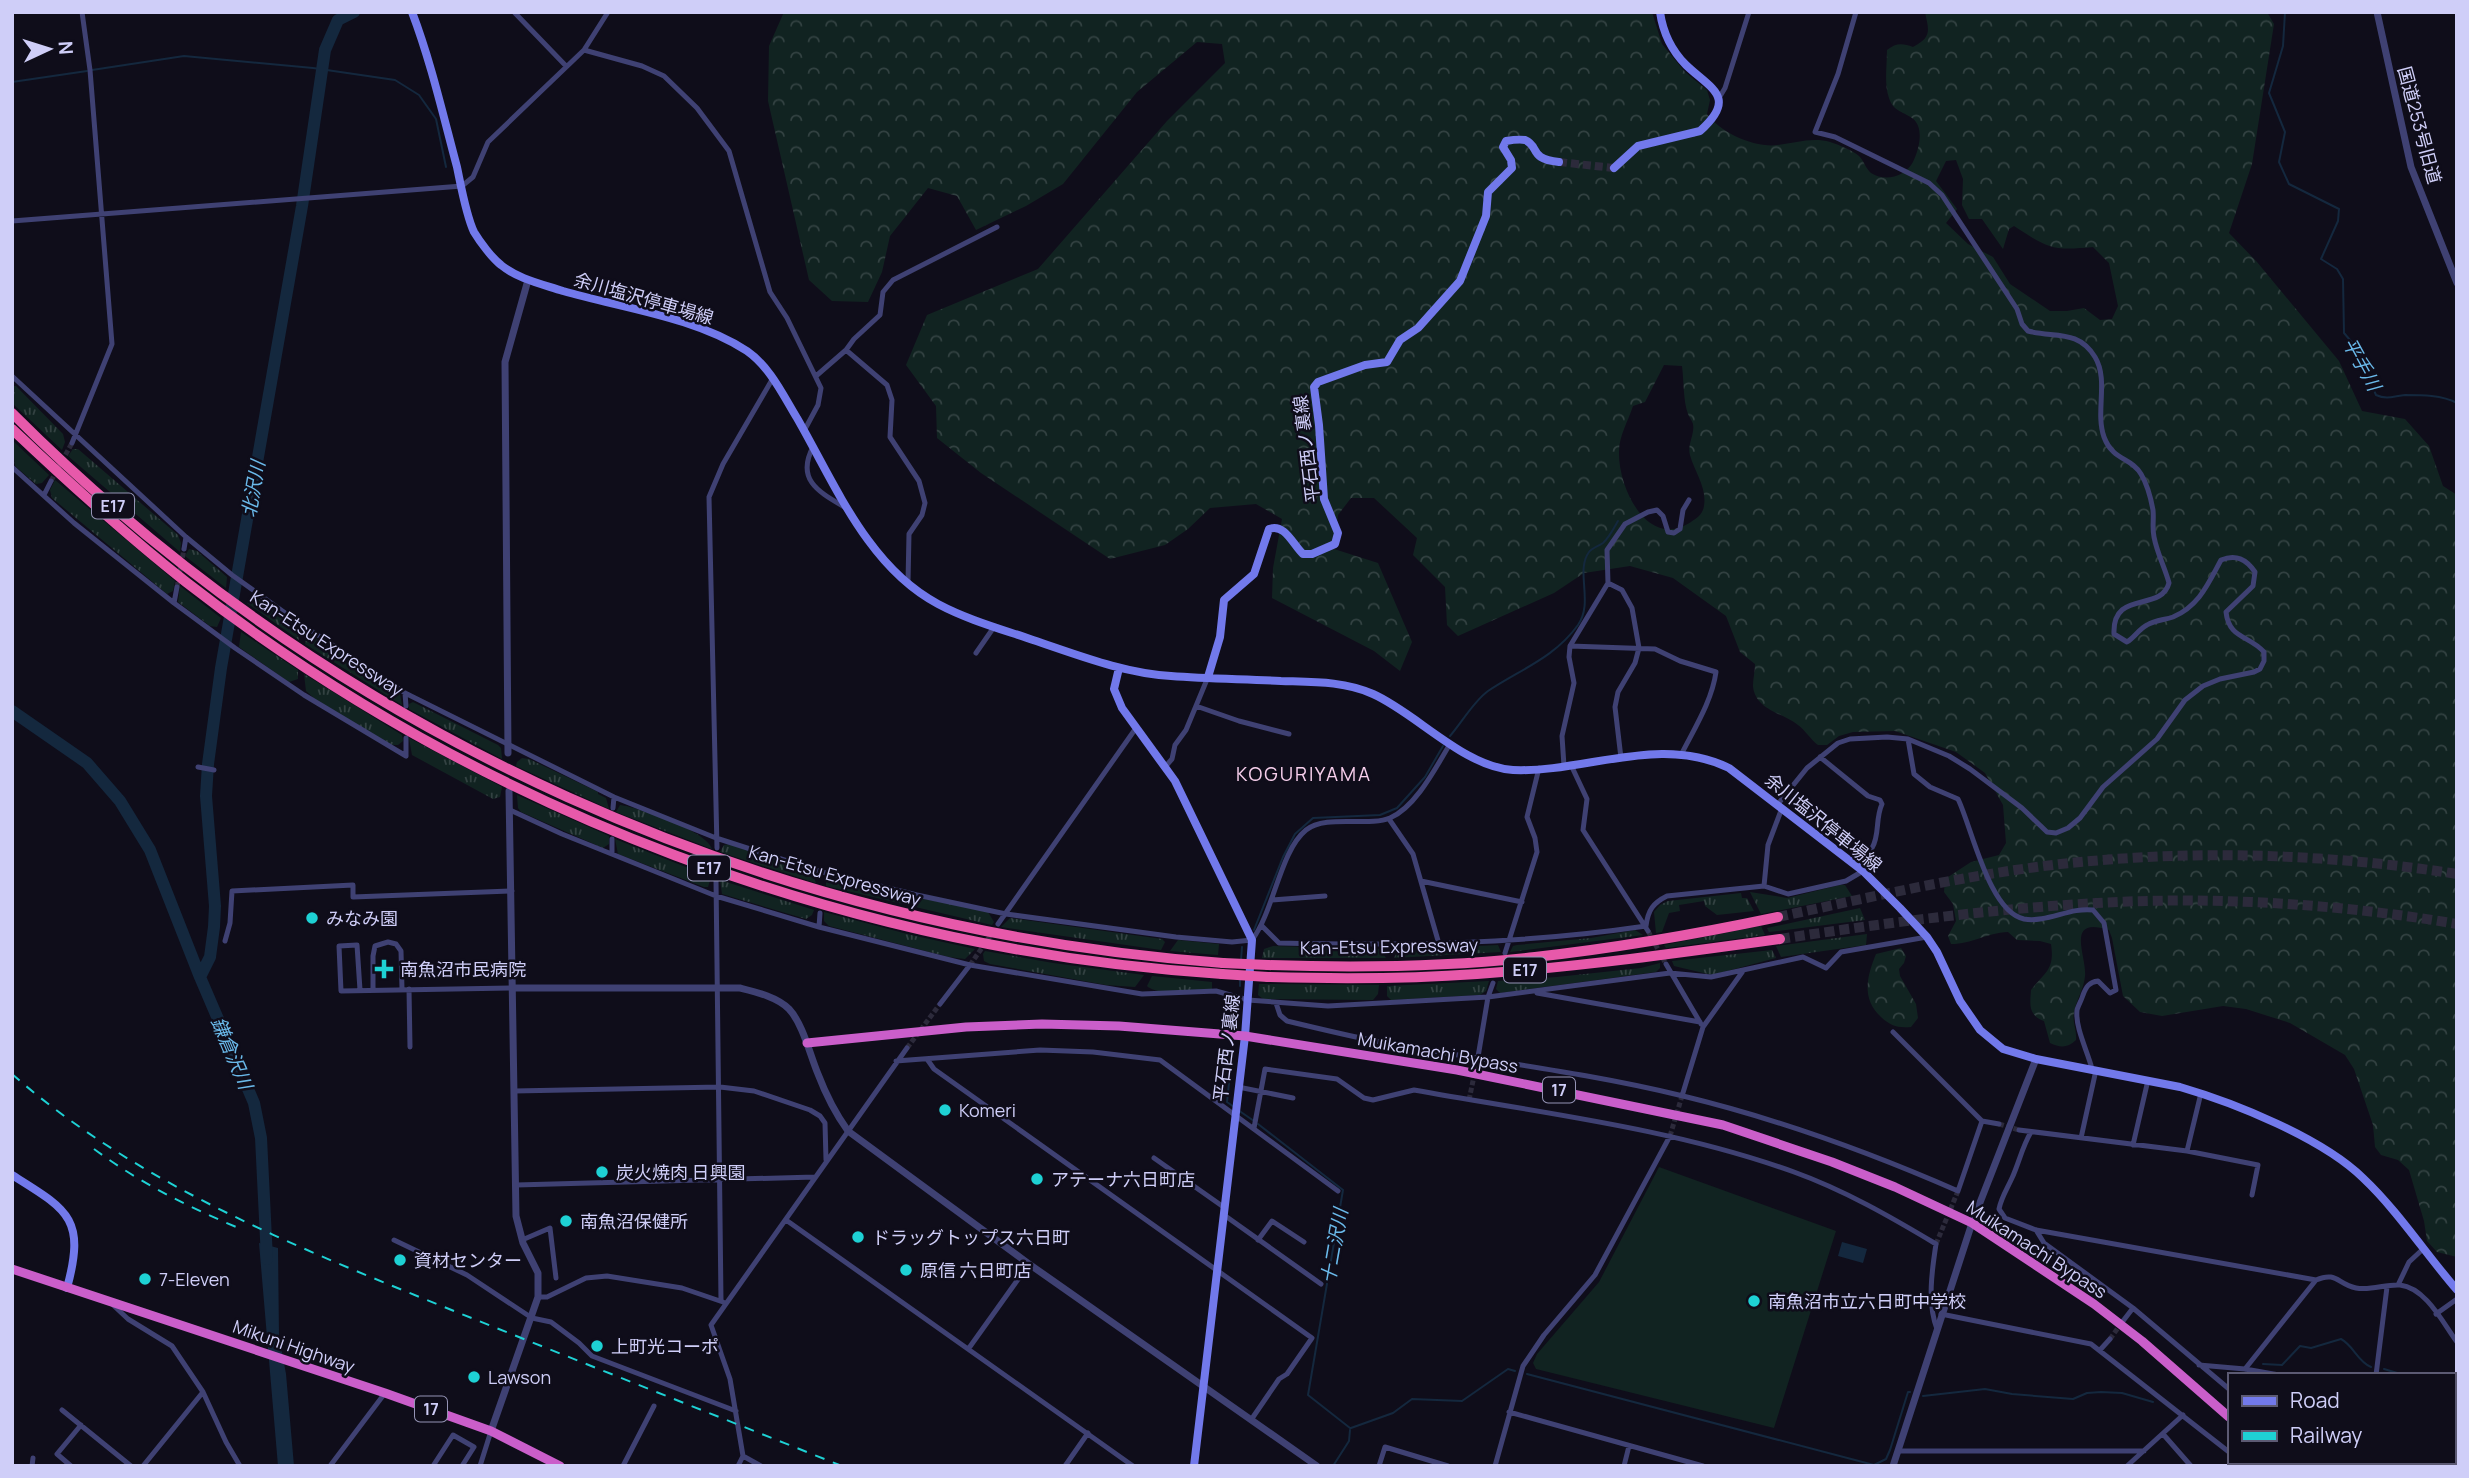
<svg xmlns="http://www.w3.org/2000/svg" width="2469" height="1478" font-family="Manrope,'Noto Sans JP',sans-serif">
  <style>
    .grass { fill: url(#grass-tufts) }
    .forest { fill: url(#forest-crowns); fill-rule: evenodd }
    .pitch { fill: #112321 }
    .water { fill: #14283e }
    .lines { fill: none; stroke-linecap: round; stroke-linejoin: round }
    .stream { stroke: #14283e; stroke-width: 2 }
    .river { stroke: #14283e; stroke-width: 12 }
    .minor-tunnel { stroke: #2c2a3b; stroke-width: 5; stroke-dasharray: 5 2.5; stroke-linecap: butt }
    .secondary-tunnel { stroke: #2c2a3b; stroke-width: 8; stroke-dasharray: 8 4; stroke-linecap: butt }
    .motorway-tunnel { stroke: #2c2a3b; stroke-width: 10; stroke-dasharray: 10 5; stroke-linecap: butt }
    .minor { stroke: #3f4173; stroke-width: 5 }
    .tertiary { stroke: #3f4173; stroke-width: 7 }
    .secondary { stroke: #7279eb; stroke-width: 8 }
    .trunk { stroke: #ca5eca; stroke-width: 9 }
    .motorway { stroke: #e759aa; stroke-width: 10 }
    .rail { stroke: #1ed1d4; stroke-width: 2; stroke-dasharray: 10 9; stroke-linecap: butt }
    .motorway-bridge { stroke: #e759aa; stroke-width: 10 }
    .poi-dot { fill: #1ed1d4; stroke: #0f0d1a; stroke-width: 2.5 }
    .labels { text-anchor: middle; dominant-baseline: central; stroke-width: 5; stroke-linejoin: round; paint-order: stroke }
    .shield { fill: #0f0d1a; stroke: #9594b5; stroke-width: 2 }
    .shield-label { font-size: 16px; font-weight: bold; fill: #cfcef8 }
    .street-label { font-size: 18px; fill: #cfcef8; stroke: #0f0d1a }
    .poi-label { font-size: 18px; fill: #cfcef8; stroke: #0f0d1a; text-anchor: start }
    .water-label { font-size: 19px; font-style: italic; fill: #6ab9ea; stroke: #0f0d1a }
    .neighbourhood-label { font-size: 19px; letter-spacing: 2px; fill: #f8d0ed; stroke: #0f0d1a }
  </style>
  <defs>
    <pattern id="grass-tufts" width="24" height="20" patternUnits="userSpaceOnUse" patternTransform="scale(1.75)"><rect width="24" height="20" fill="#112321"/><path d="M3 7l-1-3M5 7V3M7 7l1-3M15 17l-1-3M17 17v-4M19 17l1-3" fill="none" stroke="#334242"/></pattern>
    <pattern id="forest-crowns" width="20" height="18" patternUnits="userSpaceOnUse" patternTransform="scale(1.75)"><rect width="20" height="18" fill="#112321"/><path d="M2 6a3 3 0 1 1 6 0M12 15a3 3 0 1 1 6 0" fill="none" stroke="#334242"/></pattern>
  </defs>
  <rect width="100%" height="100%" fill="#0f0d1a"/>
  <path class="grass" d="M12,386H16L63,434L65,442L62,450L12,403Z
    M12,440L49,475L42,483L36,484L15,466Z
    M73,449H78L178,535L181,543L180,552L68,456Z
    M55,480L175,581L173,591L167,594L52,498L50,490Z
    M189,549L197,551L227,577L226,588L185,556Z
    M180,586L221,618L217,627L210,626L178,602Z
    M251,599H259L296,625L299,640L247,603Z
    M241,632L298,670V679L289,682L239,647Z
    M311,635L395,688L400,694L402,705L305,644L306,637Z
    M304,674L402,735L403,741L398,745H392L316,700L306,691Z
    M413,702L498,745L501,748L502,759L409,709V704Z
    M409,738L502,787L500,797L493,799L412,755Z
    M522,758L529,759L598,792V794L606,798L609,809L516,766L517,762Z
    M517,795L609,836V844L603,848L521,812L518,808Z
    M620,805C638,807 707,831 712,849L616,812Z
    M615,839L711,877L708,887H704L618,854Z
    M729,844L811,870L816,883L720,852L724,845Z
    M832,877L904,895L985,911L988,912L994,922L992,925L826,886V881Z
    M720,880L814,910L812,915L806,919L722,894Z
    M1840,885H1845L1852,896L1761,914L1750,892L1787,898Z
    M1741,893L1742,898H1747L1754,911L1717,915L1705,906L1704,901L1679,905L1680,911L1669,913L1662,932L1656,933L1654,912L1660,905L1668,901Z
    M1860,908L1865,920L1769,932L1767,928Z
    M824,912L911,935L975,949L965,959L949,957L829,926L824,921Z
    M1010,918L1162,939L1165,942L1161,950L1001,927Z
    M1761,926L1765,935L1666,948L1664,945Z
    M1635,930L1643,935L1510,952L1513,946L1517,945L1591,938Z
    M1867,934L1866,945L1781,957L1776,946Z
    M1178,940L1219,944L1218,955L1170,951Z
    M1498,945L1501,952L1394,958L1398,950Z
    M1273,946L1380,949L1386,958H1262L1264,949Z
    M1772,950L1776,958L1712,975L1674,966L1672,961Z
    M985,951L1053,963L1144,975L1135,987L1106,985L990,964L984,961L983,954Z
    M1660,963V968L1656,972L1500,993L1496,989L1498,981L1557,977L1641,968Z
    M1152,976L1212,982V990C1195,991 1160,997 1147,986Z
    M1489,981L1486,991L1480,995L1391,1000L1387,996V986Z
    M1259,984L1379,985L1378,994L1373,1000L1263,999L1258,995Z"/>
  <path class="forest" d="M784,12H1652L1662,44L1685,72L1707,90L1710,100L1707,114C1721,133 1754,148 1778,145C1796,143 1812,137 1830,142C1839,145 1852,150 1859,156C1864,161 1866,169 1871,173C1885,182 1905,177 1913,162C1919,150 1925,127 1912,118C1902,111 1893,111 1889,98C1884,84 1887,66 1887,50C1896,43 1902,43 1913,47C1932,37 1929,31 1925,12H2267L2274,24L2252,164L2229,233L2257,262L2339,361L2362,411L2405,419L2429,446L2443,486L2457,495V1257L2437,1252L2427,1241L2424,1221L2409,1170L2398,1160L2381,1155L2375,1147L2373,1125L2354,1069L2345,1055L2290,1023L2246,1009L2223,1006L2162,1016L2140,1012L2123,996L2112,938L2109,930C2064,916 2087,956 2085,976C2084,989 2076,1000 2074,1013C2072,1022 2077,1030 2076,1040C2067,1048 2061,1048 2050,1043L2044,1021C2028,1015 2030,1005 2031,990C2045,972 2055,970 2051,944L2040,941L2017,940L2008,932C1986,933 1972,944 1951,944L1948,936L1956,921L1953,904L1944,892L1945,879L1971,862L1999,855L2006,843L2003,805L1985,773L1956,752L1895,731L1853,732L1839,736L1827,745H1818C1810,739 1806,731 1798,725C1783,713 1755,710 1753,686C1753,678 1755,672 1755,664L1740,652L1726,616L1673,578L1630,566L1584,573L1554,593L1458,636L1447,625L1445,587L1413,555L1417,538L1374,498H1351L1338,515L1334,549L1378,563L1412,642L1400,671L1374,651L1272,598L1273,568L1282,519L1256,504L1210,508L1188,529L1165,545L1110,559L981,473L937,438L936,406L906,365L927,315L1038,269L1167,121L1225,63L1222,44L1197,42L1137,92L1063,184L1026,206L976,230L957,196L928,188L890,236L882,272L868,302L832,301L809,280L768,101L769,46ZM1956,160L1963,179L1962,205L1969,219H1982L2003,249L2009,229L2014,226C2048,248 2051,251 2093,247L2109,263L2118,306L2112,319L2100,320L2084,308L2067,311H2050L2010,284L1993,257L1968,244L1946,223L1957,209L1936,181L1946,161ZM1664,365L1682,366C1684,381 1683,400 1688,414C1689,417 1692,420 1693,424C1695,434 1687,445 1690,455C1695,473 1707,487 1704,506C1703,514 1697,518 1691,522C1647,551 1618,487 1619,452C1619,435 1628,422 1633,406L1645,402Z
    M1901,948L1906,956L1904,963L1899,969L1900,976L1916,1004L1918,1018L1911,1027C1897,1028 1891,1026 1881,1017C1861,999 1867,976 1876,954Z"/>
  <path class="pitch" d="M1659,1167L1836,1231L1774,1428L1536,1369L1533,1363L1537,1354L1599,1282Z"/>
  <path class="water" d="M1842,1242L1867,1249L1863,1263L1838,1256Z
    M259,1243L278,1248L279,1336L286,1374L294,1466H278Z"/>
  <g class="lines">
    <path class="stream" d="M2285,12L2283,46L2269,93L2285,132L2279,162L2289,184L2339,209L2338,221L2321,259L2337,269L2343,279L2344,333L2356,347L2376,395C2387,400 2394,396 2405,395C2422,395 2442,395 2457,403
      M92,70L184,56L313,68L395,80L419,95L436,119L446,167
      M12,82L87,71
      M1450,736C1462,722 1474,701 1488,691C1521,669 1554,658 1578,625C1594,602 1575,571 1589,552C1592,548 1599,546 1603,543C1609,538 1614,528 1618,521
      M1254,930L1283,857L1295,834L1313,818L1380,815L1397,808L1425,777L1443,746
      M1241,960L1242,947
      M1240,986V980
      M1227,1013L1228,1006
      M1222,1059L1229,1083L1227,1102L1234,1107
      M1238,1110L1254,1121
      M1258,1124L1343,1190L1308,1395L1350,1428
      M2263,1364L2282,1365L2300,1346L2311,1348L2341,1339C2354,1346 2357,1361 2371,1367
      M2384,1369L2404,1375
      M1527,1374L1874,1465L1886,1459L1890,1450L1908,1392H1910
      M2453,1393L2457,1391
      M1923,1396L1985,1389L2012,1394L2073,1399L2087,1393L2101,1392L2122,1393L2153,1402
      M1351,1428L1393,1413L1412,1399L1462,1401L1508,1369L1515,1371
      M1333,1466L1349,1441L1350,1430"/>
    <path class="river" d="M12,711L87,763L120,801L150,850L200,977L254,1103L261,1138L267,1259
      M200,977L210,957L214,927L215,906L206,796L208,764L221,668L302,206L325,50L338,20L354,12"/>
    <path class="minor-tunnel" d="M51,481L72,443
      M177,587L184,549
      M1648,931L1666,964
      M970,965L995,929
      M907,1048L940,1004
      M1469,1100L1478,1057
      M1999,1124L2019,1130
      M1670,1136L1682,1096
      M1936,1244L1958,1191
      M2110,1339L2120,1325
      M2284,1466L2288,1462"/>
    <path class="secondary-tunnel" d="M1559,162L1614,168"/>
    <path class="motorway-tunnel" d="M1778,917C1881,895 1986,870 2091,861C2213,850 2336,855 2457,874
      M1780,939C1885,923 1991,909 2097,903C2214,896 2341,904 2457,924"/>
    <path class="minor" d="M514,12L566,66
      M584,50L642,66L664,76L697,108L729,151L770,292L787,318L821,388L818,405L804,431
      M1719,98L1725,88L1749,12
      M12,221L462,186L473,177L488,142L584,50L608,12
      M846,350L887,385L892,400L890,437L919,481L925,503L922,515L909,534L908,582
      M12,376L186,537L232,575L295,620L405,693L614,797L716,838L822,872L917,895L1006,914L1176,937L1232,942L1252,940C1274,911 1280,851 1306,830C1325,814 1369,827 1390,818C1416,807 1436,767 1450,744
      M816,376L846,350L854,339L880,315L883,292L893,280L997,227
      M72,443L112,344L90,70L82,12
      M813,447C795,481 821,493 846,508
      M12,467L74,523L174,603L235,648L304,695L406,756
      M44,495L51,481
      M184,549L186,537
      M1608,583L1622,590L1632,608L1639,648L1635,663L1618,692L1615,707L1621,758
      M174,603L177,587
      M1570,646L1655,649L1680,661L1716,672C1712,701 1694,729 1681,755
      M976,653L994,627
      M405,693L406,706
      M1196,706L1239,721L1289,734
      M406,738V756
      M1908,739L1914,774L1930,787L1958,799C1972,828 1989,912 2024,919C2047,923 2070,907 2093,910L2104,923L2116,990L2110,993L2098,981C2089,982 2086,987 2083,995C2082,999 2078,1006 2077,1010C2075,1028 2088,1052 2092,1069
      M1820,757L1868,796L1880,800L1882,804C1875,819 1880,835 1872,848C1869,855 1863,861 1858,867
      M1571,765L1587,799L1583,830L1648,931
      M1564,766L1562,736L1574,683L1569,657L1570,646L1608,583L1607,550L1625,524L1648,512L1657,510L1663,516L1668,532L1674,533L1680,529L1683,510L1689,500
      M198,767L214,770
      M1165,767L1172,759L1175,745L1186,730L1208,677
      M1778,804L1807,768L1838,743L1850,739L1887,737L1908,739L1949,756L1970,769L2022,808L2047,832L2056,833L2068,828L2080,818L2103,787L2157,739L2185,700L2203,686L2220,679L2254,672L2260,669L2264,661V652C2249,635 2229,639 2226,612L2253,586L2255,572C2246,559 2236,554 2221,560C2208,584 2199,606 2173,617C2164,620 2155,620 2147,625C2139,629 2135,637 2127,642L2114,634C2112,589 2161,613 2169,583C2165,568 2157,553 2154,537C2152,528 2154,519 2153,510C2151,499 2147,484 2141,474C2131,457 2113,461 2104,437C2095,412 2109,380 2095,357C2078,329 2054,338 2028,331L2022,324L2017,309L1942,195L1929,183L1835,137L1815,132L1838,74L1856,12
      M613,808L614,797
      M510,810L562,834L716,896L819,927L970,965L1142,994L1216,991L1248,1000L1328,1006L1488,997L1670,973L1711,977L1803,957L1826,968L1841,952L1927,937
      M1389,819L1413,854L1439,944
      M612,839V854
      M717,848L709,497L723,464L773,378
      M716,879L721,1301
      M1421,881L1522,902
      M1764,886L1768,845L1782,808
      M1272,900L1325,896
      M998,924L1136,728
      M1262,926L1279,943C1402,946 1524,944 1646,926
      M1646,926C1648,910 1653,903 1667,896L1764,886L1788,894L1846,881L1863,871
      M819,927L820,913
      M225,941L230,923L232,891L353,885V897L512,891
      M1505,953L1537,852L1535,838L1527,817L1539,768
      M1666,964L1701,1024
      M373,989V956L375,946L388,942L396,944L401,951L402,989
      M409,989L410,1047
      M360,990L357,945L339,946L341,991L514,988
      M1537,993L1700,1022
      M1276,1003L1280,1015L1287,1021C1316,1028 1345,1035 1375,1041C1477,1060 1581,1071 1683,1096C1778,1119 1869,1152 1958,1191L1982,1121
      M940,1004L970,965
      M1893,1032L1982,1121L1999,1124
      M1478,1057L1488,997L1493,983
      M927,1059L934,1069L1312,1338L1287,1374L1279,1379L1251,1420
      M896,1061L1040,1050L1093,1052L1160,1060L1338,1191
      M1238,1087L1293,1098
      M514,1091L720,1087L754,1091L810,1110L820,1116L825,1123L826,1160
      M1682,1096L1703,1027L1743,971
      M1254,1128L1265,1069L1337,1079L1364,1098L1373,1100L1414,1090C1541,1113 1672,1128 1794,1172C1844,1190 1891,1217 1936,1244C1932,1270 1927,1303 1937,1329
      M2019,1130L2187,1151L2201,1093
      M2031,1132C2022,1147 2019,1163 2012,1178C2007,1189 2001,1198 1999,1209L2005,1218L2036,1230L2316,1280
      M2081,1138L2096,1070
      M2133,1145L2148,1080
      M2187,1151L2258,1165L2252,1195
      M1154,1158L1225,1208
      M516,1185L815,1177
      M1224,1215L1321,1284
      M786,1220L1133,1466
      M2036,1230L2044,1243L2133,1308L2229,1389
      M394,1240L467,1275L532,1318L551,1322L579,1343L592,1356L736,1411
      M522,1240L550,1228L556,1278
      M1258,1240L1272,1221L1304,1242
      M2398,1285L2409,1262L2423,1249
      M538,1297H547L586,1278L607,1276L682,1288L723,1302
      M112,1304L128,1319L172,1346L203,1392L226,1442L240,1466
      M1941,1314L2091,1344L2229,1452
      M2436,1314L2457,1299
      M2123,1321L2133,1308
      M969,1348L1029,1264
      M2100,1350L2110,1339
      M2199,1365L2245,1369L2279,1375
      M2245,1369L2316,1280C2337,1271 2337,1284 2356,1288C2371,1291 2385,1284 2400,1285C2426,1288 2443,1323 2457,1342
      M2376,1375L2387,1287
      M2453,1397L2457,1395
      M62,1410L131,1466
      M1509,1412L1703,1466
      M2453,1420L2457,1423
      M2163,1434L2191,1466
      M1898,1451H2144
      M743,1456L761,1466
      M2242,1462L2247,1466
      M2360,1462L2361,1466
      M2422,1462L2425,1466
      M32,1466L33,1458
      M71,1466L57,1454L81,1425
      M143,1466L203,1392
      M330,1466L385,1393
      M433,1466L453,1435L474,1447L462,1466
      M480,1466L491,1431
      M623,1466L654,1406
      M738,1466L743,1456L730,1379L711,1325L907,1048
      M1065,1466L1088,1433
      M1379,1466L1385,1447L1448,1466
      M1495,1466L1523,1366L1544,1335L1595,1275L1670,1136
      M1624,1466L1629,1446
      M2127,1466L2183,1415"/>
    <path class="tertiary" d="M2377,12L2411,167L2457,283
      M508,753L505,362L528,280
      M514,988H740C756,992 777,997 789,1009C803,1024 810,1055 818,1074C826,1095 835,1113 848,1131L1029,1264L1317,1466
      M491,1431L538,1297V1273L523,1243L516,1216L509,791
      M1893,1466L1972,1223L2036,1059"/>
    <path class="secondary" d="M412,12C431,62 443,115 457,167C461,186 466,215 474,232C480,242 492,258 501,265C518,279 542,284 563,291C622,308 695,317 747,351C770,367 783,395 797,418C835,484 868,567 938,604C968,620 1001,629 1033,640C1078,655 1123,673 1171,676C1208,679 1245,679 1281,681C1312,682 1344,681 1373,694C1416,713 1464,767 1513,770C1585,773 1660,734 1729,768L1863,871L1900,908L1927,937L1937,952L1960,1001L1980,1030L2003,1049L2036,1059L2180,1087C2235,1103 2322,1138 2363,1178C2398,1211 2425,1253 2457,1290
      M1614,168L1638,146L1700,131C1738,97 1711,89 1686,65C1671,50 1663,33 1660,12
      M1119,668L1114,689L1122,708L1175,781L1252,940L1245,1036L1194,1466
      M1208,677L1220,637L1224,600L1254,574L1269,529C1285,523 1293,545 1303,554H1312L1335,544L1338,533L1324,499L1319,425L1314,387L1318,382L1365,365L1387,362L1400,340L1418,328L1460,281L1486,216L1488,192L1512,168L1511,160L1503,147L1506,141C1512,140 1519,139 1525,140C1540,146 1528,159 1559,162
      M12,1175C68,1210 86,1218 67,1288"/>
    <path class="trunk" d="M807,1043L966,1027L1042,1024L1119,1026L1245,1036L1457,1070L1723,1125L1832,1162L1895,1187L1972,1223L2094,1304L2142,1341L2229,1417
      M12,1269L385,1393L491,1431L560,1466
      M2275,1462L2278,1466"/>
    <path class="motorway" d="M12,413C337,738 765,929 1223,963
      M12,429C68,482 125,534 186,582C481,812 849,950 1222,974
      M1268,965C1357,968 1447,967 1535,957C1617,948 1697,934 1778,917
      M1268,977C1338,979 1408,979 1477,974C1578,967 1679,953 1780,939"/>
    <path class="rail" d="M12,1074C139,1186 304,1250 459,1313C586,1364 714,1415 842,1466
      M94,1149C140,1183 188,1207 241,1229"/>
    <path class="motorway-bridge" d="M1223,963L1268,965
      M1222,974L1268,977"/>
  </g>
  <g class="poi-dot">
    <circle cx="312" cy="918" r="7"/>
    <path d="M380.5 958.5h7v7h7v7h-7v7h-7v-7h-7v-7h7z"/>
    <circle cx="945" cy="1110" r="7"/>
    <circle cx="602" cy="1172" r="7"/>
    <circle cx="1037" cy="1179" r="7"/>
    <circle cx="566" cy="1221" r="7"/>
    <circle cx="858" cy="1237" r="7"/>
    <circle cx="400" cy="1260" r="7"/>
    <circle cx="906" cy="1270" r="7"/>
    <circle cx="145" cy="1279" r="7"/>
    <circle cx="1754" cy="1301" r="7"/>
    <circle cx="597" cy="1346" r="7"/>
    <circle cx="474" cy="1377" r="7"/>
  </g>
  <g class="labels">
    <g class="shield">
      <rect x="92" y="493.5" width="42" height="25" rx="5"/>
      <rect x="688" y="855.5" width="42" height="25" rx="5"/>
      <rect x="1504" y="957.5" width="42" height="25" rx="5"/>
      <rect x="1543" y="1077.5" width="32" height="25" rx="5"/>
      <rect x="415" y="1396.5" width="32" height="25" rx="5"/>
    </g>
    <g class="shield-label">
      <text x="113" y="506">E17</text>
      <text x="709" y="868">E17</text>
      <text x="1525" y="970">E17</text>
      <text x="1559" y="1090">17</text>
      <text x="431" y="1409">17</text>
    </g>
    <g class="street-label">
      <text transform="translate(2420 125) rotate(75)">国道253号旧道</text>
      <text transform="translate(644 298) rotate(16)">余川塩沢停車場線</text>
      <text transform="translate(1306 449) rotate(-97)">平石西ノ裏線</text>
      <text transform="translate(327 643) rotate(33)">Kan-Etsu Expressway</text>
      <text transform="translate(1824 822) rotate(39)">余川塩沢停車場線</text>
      <text transform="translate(835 875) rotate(16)">Kan-Etsu Expressway</text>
      <text transform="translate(1389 946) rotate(-1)">Kan-Etsu Expressway</text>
      <text transform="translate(1226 1048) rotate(-83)">平石西ノ裏線</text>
      <text transform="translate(1438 1052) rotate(10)">Muikamachi Bypass</text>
      <text transform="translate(2037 1249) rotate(33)">Muikamachi Bypass</text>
      <text transform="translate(294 1346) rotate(19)">Mikuni Highway</text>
    </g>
    <g class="poi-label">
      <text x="326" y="918">みなみ園</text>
      <text x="400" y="969">南魚沼市民病院</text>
      <text x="959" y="1110">Komeri</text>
      <text x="616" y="1172">炭火焼肉 日興園</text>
      <text x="1051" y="1179">アテーナ六日町店</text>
      <text x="580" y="1221">南魚沼保健所</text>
      <text x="872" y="1237">ドラッグトップス六日町</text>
      <text x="414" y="1260">資材センター</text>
      <text x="920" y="1270">原信 六日町店</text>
      <text x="159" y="1279">7-Eleven</text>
      <text x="1768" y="1301">南魚沼市立六日町中学校</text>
      <text x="611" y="1346">上町光コーポ</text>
      <text x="488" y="1377">Lawson</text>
    </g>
    <g class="water-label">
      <text transform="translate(2362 364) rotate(61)">平手川</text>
      <text transform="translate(253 489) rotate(-80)">北沢川</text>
      <text transform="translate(232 1053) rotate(67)">鎌倉沢川</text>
      <text transform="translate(1334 1246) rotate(-80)">十二沢川</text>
    </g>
    <g class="neighbourhood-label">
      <text x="1304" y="774">KOGURIYAMA</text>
    </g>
  </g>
  <rect width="2469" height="1478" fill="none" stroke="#cfcef8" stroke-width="28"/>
  <rect x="2228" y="1373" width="228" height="91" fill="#0f0d1a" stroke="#5c5a73" stroke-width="2"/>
  <rect x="2242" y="1396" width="35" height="10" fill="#7279eb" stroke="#5c5a73" stroke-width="2"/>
  <text x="2290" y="1408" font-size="21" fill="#cfcef8">Road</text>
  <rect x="2242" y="1431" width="35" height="10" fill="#1ed1d4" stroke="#5c5a73" stroke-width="2"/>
  <text x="2290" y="1443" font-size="21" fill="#cfcef8">Railway</text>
  <g transform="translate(49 49) rotate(86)" stroke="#0f0d1a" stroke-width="5" paint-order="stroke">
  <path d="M0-5L12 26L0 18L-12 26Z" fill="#cfcef8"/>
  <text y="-10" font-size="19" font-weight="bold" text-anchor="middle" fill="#cfcef8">N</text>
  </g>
</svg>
